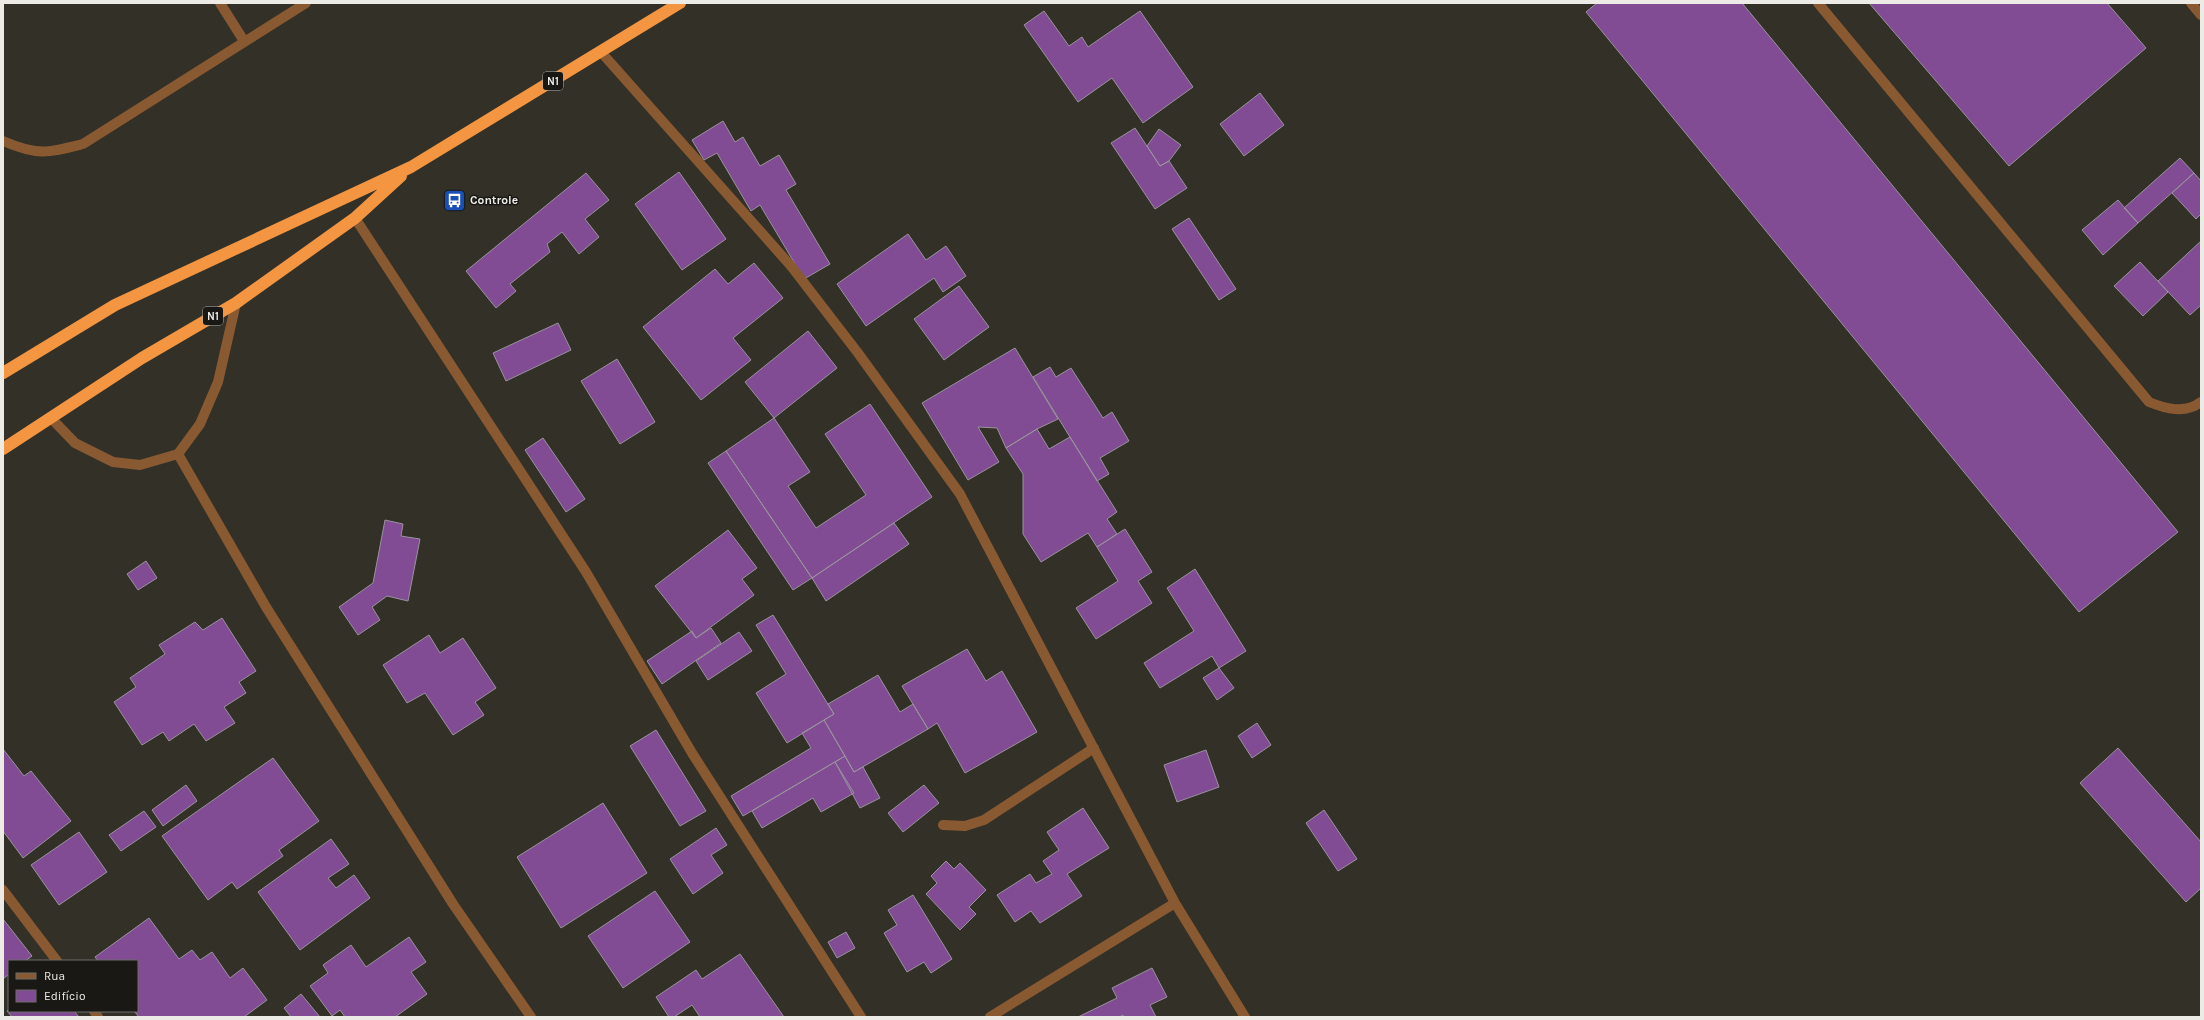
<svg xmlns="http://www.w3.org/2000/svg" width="2204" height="1020" font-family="Karla,sans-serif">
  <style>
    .building { fill: #824c95; stroke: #99939c }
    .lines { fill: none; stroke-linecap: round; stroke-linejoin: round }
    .minor { stroke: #895932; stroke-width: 10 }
    .highway { stroke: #f39541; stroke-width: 12 }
    .labels { text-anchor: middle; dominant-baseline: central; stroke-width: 3; stroke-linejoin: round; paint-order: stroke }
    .shield { fill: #191815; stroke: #adaca7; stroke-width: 1 }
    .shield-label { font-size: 11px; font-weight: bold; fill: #ecebe5 }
    .poi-label { font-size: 12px; font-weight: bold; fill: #ecebe5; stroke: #191815; text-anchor: start }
  </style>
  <rect width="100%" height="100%" fill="#333028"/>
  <path class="building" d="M1597,3H1742L2178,532L2079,612L1586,12Z
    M1869,3H2107L2146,48L2009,166Z
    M1044,11L1069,46L1082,37L1088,47L1140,11L1193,87L1143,123L1112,78L1078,102L1024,25Z
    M1260,93L1284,125L1244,156L1220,124Z
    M723,121L735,142L743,137L760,166L779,155L796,184L786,190L830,264L804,279L760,205L751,211L717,153L704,160L692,140Z
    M1135,128L1160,166L1169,161L1187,188L1155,209L1111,143Z
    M1159,129L1181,145L1169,161L1160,166L1147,146Z
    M2180,158L2194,173L2138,223L2124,208Z
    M679,172L726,239L682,270L635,204Z
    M586,173L609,200L585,219L599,237L579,254L562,232L547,244L550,252L510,284L516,291L496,308L466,271Z
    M2194,173L2201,181V214L2196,219L2172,193Z
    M2118,200L2138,223L2103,255L2082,230Z
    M1189,218L1236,289L1219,300L1172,229Z
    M908,234L926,260L946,246L966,276L943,292L934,278L866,326L837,284Z
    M2201,241V305L2190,315L2158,281Z
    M2140,262L2168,292L2143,316L2114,286Z
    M754,263L783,298L733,338L751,360L701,400L643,327L715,269L728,284Z
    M959,286L989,327L944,360L914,319Z
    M558,323L571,350L506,381L493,353Z
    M808,331L837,368L774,418L745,382Z
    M1015,348L1058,419L1037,429L1006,448L997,428L978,427L999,462L968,480L922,403Z
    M617,359L655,422L620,444L581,381Z
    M1050,367L1056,377L1071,368L1103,418L1112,412L1129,441L1100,458L1109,474L1097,481L1033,377Z
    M870,404L932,497L812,578L726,451L774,418L810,472L788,486L816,528L866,495L825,434Z
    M1037,429L1049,449L1070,437L1117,512L1107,519L1117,534L1097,547L1088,533L1041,562L1023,534V474L1006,448Z
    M543,438L585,499L566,512L525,450Z
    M726,451L812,578L793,590L708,463Z
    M385,520L403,524L401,536L420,539L408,601L387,596L372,607L380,620L358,635L339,607L373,583Z
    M894,523L909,544L826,601L812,578Z
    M1125,529L1152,572L1138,581L1152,603L1096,639L1076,608L1118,581L1097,547Z
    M728,530L757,568L742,579L754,595L696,638L655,586Z
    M146,561L157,578L138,590L127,574Z
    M1195,569L1246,651L1219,668L1212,656L1160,688L1144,663L1194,631L1167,588Z
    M773,615L834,714L787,743L756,693L786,674L756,625Z
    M222,618L256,671L239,682L246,693L224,707L235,723L206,741L194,724L169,741L163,732L142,745L114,702L136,687L130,678L165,654L159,645L195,622L203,630Z
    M711,628L721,643L662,684L647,661L692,631L696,638Z
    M739,632L752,651L708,680L696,661Z
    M429,635L440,653L463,638L496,688L475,702L484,715L453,735L425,693L407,703L383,665Z
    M967,649L986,681L1002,671L1037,732L965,773L937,723L928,729L902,686Z
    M1219,668L1234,688L1217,700L1203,678Z
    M878,675L900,712L913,704L928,729L854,772L824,720L834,714L828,704Z
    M824,720L845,756L743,816L731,796L811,748L802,733Z
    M1257,723L1271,745L1252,758L1238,736Z
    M656,730L706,811L680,826L630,746Z
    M2118,748L2201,842V888L2186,902L2080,783Z
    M3,749L24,776L31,771L71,821L23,858L3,831Z
    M1206,750L1219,787L1177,802L1164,765Z
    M845,756L854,772L863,767L880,798L860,808L835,762Z
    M273,758L319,821L279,850L283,856L237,889L232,882L208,900L162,836Z
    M835,762L854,793L821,812L813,798L762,828L752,811Z
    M186,785L197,801L163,826L152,810Z
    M924,785L939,803L903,832L888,813Z
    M603,803L647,873L561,928L517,857Z
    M1083,808L1109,848L1067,874L1082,896L1040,923L1031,911L1015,922L997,895L1030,874L1036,883L1052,874L1043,861L1059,850L1047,832Z
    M1324,810L1357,859L1338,871L1306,823Z
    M144,811L156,827L121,851L109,835Z
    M716,828L727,845L711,855L723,873L693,894L670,859Z
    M79,832L107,872L59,905L31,865Z
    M331,839L349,864L328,878L336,888L354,875L370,898L300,950L258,892Z
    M946,861L954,869L960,863L986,890L969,907L976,914L960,930L926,894L937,883L931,876Z
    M655,891L690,942L623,988L588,936Z
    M913,895L952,959L931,973L924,962L907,972L884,933L897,925L888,910Z
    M149,918L179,959L192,950L200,960L212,952L230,978L243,968L267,1000L244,1017H139L134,1011H137V961H98L95,957Z
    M3,919L32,956L25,961H9V974L3,979Z
    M846,932L855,948L837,958L828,942Z
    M409,937L426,962L411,972L427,994L395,1017H345L340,1010L332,1016L310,986L328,973L323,965L351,945L366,967Z
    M740,954L784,1017H700L692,1005L674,1017H669L656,997L696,970L702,979Z
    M1152,968L1167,997L1150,1005L1156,1017H1124L1123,1015L1119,1017H1078L1117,998L1112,988Z
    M301,994L320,1017H291L284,1008Z
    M9,1009V1011H74L79,1017H12L7,1011Z"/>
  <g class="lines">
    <path class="minor" d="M220,3L244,41
      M1818,3L2149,402C2166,409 2185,414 2201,402
      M2191,3L2201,15
      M601,52L791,266L858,353L960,494L1175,903L1245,1017
      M3,141C38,156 47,153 83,144L306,3
      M355,218L586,572L692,753L861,1017
      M51,418L75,443L113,462L140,465L178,454L200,424L218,382L236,303
      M178,454L266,607L453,904L531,1017
      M943,825L965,826L984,820L1094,748
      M3,890L57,961
      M94,1011L98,1017
      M990,1017L1175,903"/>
    <path class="highway" d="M3,373L115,305L411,167L680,3
      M3,449L142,358L236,303L355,218L401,176"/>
  </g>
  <defs>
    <symbol id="bus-square" viewBox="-11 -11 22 22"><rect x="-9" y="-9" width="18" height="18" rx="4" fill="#1a4fb4" stroke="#191815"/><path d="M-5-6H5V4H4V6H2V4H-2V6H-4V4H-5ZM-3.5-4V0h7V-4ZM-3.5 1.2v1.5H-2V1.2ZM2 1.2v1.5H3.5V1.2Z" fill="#fff"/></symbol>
  </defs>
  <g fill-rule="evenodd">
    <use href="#bus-square" x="442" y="188" width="25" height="25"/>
  </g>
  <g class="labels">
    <g class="shield">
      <rect x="543" y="72" width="20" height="18" rx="3"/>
      <rect x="203" y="307" width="20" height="18" rx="3"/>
    </g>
    <g class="shield-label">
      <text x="553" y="81">N1</text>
      <text x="213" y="316">N1</text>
    </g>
    <g class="poi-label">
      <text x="470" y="200">Controle</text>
    </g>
  </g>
  <rect width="2204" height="1020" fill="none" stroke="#ecebe5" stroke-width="8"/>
  <rect x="8" y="960" width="130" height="52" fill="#191815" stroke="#6d6c68"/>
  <rect x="16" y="973" width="20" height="6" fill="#895932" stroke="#6d6c68"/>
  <text x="44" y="980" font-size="12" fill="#ecebe5">Rua</text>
  <rect x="16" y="990" width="20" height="12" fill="#824c95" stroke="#6d6c68"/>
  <text x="44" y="1000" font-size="12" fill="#ecebe5">Edifício</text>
</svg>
